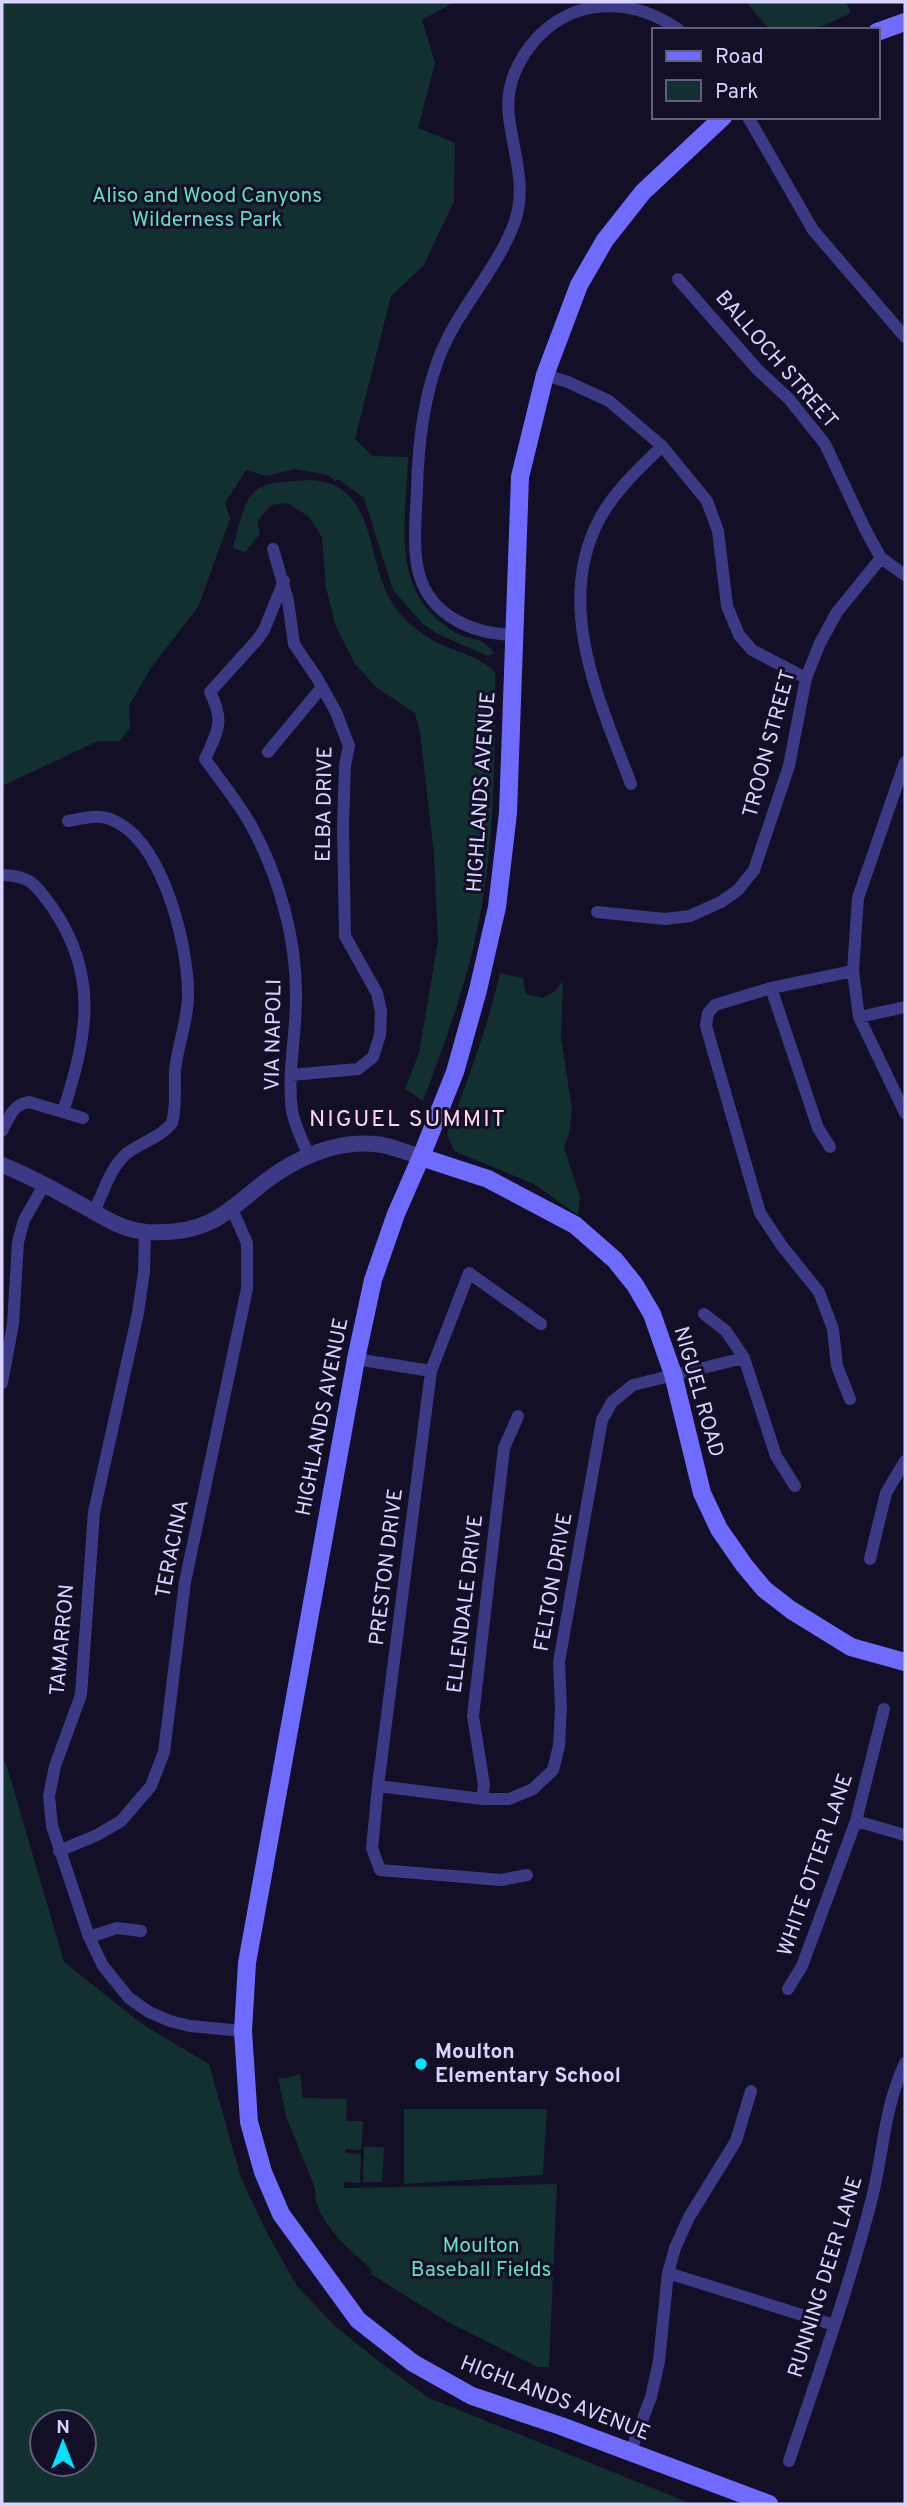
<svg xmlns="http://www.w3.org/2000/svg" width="907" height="2506" font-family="Overpass,sans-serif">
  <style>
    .green { fill: #12302f; fill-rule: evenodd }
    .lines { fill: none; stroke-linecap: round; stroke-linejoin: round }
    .minor { stroke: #3d3a85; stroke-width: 12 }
    .tertiary { stroke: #3d3a85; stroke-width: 16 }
    .secondary { stroke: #6f6bff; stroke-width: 18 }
    .poi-dot { fill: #00e5ff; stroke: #130f26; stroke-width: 2.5 }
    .labels { text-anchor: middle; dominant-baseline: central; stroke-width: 6; stroke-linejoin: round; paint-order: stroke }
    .park-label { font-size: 21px; fill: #5fe0c0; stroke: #130f26 }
    .street-label { font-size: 21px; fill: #d9d4ff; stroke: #130f26 }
    .poi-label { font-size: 21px; font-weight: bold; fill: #d9d4ff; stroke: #130f26; text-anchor: start }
    .neighbourhood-label { font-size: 23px; letter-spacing: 2px; fill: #ffd6f0; stroke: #130f26 }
  </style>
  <rect width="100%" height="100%" fill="#130f26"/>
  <path class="green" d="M2,2H455L422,20L435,63L418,128L455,143L454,201L424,265L391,296L355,439L373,456L408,457C407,508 392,574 432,614C438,620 449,630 458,634C477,642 478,635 495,653L488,656L438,634L423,624L393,590L364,498L338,479L335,481L327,475L295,469L267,476L246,470L225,503L230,519L198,607L150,669L129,706L130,728L120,741H98L2,786Z
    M746,2H846L851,13L814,30H770Z
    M310,480C379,484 364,559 393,604C403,620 421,635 438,643C458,653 479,656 495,672C495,764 495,859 473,949C460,1001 442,1051 423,1101L405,1089L419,1053L438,941L434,855L420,732L415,713L376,687L355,664L336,627L326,588L322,537L308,516L287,503L271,505L257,522L260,534L245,552L233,548C237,534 243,500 255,491C268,480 293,482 310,480Z
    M500,973L523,978L526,994L543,998L555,991L563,981L561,1037L572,1110L569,1134L564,1147L580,1197L578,1215L534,1184L454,1151L447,1134C468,1080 487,1029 500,973Z
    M2,1762L6,1763L64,1962L142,2024L209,2064L241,2178L267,2233L297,2286L334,2325L377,2360L429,2398L692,2504H2ZM84,2422V2464H42V2422Z
    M300,2074L303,2098L347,2099L346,2121H363L361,2150L345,2149V2153L361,2154L360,2183L344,2182V2188L557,2184L549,2367H537L446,2321L371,2274L372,2270C351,2250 313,2221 315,2188L286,2116L278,2077L288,2078Z
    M404,2109H547L543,2175L404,2184Z
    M364,2147H384L382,2182H363Z"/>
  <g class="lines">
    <path class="minor" d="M748,117L813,230L905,337
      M678,279L757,369L789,399L825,444L866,531L881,558L905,575
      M545,375L568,382L609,401L662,446L707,501L718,531L727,606L739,635L752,650L806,678
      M273,549L288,601L294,644L317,678L336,712L349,746L345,765L343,827L345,936L377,993L381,1012L380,1035L373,1057L358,1069L291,1075
      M284,581L264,630L257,640L210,692C225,722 218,730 205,759C220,780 238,802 251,825C279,876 297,940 296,999C296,1036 287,1074 292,1111C295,1126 303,1142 309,1156
      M514,635C474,634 431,617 419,574C412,547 416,517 417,490C418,444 423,398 440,355C459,307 498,269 515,221C527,186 513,151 509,117C503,72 535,28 575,12C612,0 648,8 679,30
      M268,752L322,687
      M905,762L858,898L853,971L859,1017L905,1113
      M631,784C600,702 554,606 599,520C614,491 639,469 662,446
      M68,821C81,819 96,814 110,819C162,838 187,941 188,991C189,1017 178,1044 175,1070C174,1087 177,1106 172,1123C160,1138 141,1142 126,1154C110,1168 103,1193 94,1212
      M2,875C31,876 35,884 52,907C100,976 87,1037 63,1112
      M597,912L665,919L690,916L721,902L738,890L754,870L789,766L806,678L820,643L837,612L881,558
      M771,988L818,1128L830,1147
      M859,1017L905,1007
      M2,1131C9,1118 13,1104 29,1102L83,1118
      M145,1232L144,1272L138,1313L94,1512L81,1695L55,1766L49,1796L52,1826L89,1937L103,1966L129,1998L149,2012L170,2021L190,2026L243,2031
      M704,1314L726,1331L744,1358L776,1456L795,1486
      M356,1359L431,1371
      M2,1383L13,1324L18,1242L24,1220L44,1185
      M850,1399L837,1366L833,1329L819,1292L782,1246L760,1213L706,1026L708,1013L715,1005L771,988L853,971
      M870,1559L886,1493L905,1461
      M378,1786L482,1799H509L533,1789L553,1770L559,1746L561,1708L559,1662L602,1420L612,1402L633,1385L744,1358
      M482,1799L484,1785L473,1716L504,1448L518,1416
      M856,1821L905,1835
      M59,1851L97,1835L121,1821L151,1786L164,1752L185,1582L247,1289V1243L232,1209
      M527,1875L501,1880L380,1870L372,1848L378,1786L431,1371L469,1273L541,1324
      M89,1937L117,1928L141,1931
      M788,1989L802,1966L856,1821L884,1709
      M668,2273L834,2325
      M630,2453L651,2397L659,2361L668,2273L675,2248L689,2217L736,2141L751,2091
      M789,2461C818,2375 848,2290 871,2202C884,2153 883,2110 905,2063"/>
    <path class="tertiary" d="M2,1165C28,1175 53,1189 78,1203C101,1215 120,1230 147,1232C167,1233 191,1231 210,1222C231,1212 247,1195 266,1181C296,1158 336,1140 375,1144C390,1145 407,1153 421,1157"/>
    <path class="secondary" d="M877,32L905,22
      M723,117L643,192L605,240L579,285L545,375L520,477L508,813L497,907L478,990L455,1072L421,1157L396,1214L373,1280L356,1359L247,1963L243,2031L249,2122L263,2172L281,2214L358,2320L413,2363L472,2396L561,2426L769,2504
      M421,1157L488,1179L575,1225L615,1260L635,1285L652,1314L673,1374L702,1493L719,1529L744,1565L764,1589L791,1610L851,1647L905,1662"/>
  </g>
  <circle class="poi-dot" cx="421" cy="2064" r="7"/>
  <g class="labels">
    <g class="park-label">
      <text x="207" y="196">Aliso and Wood Canyons<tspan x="207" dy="24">Wilderness Park</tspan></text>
      <text x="481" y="2246">Moulton<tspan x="481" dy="24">Baseball Fields</tspan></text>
    </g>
    <g class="street-label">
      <text transform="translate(776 360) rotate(49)">BALLOCH STREET</text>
      <text transform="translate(770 744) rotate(-75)">TROON STREET</text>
      <text transform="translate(482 792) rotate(-86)">HIGHLANDS AVENUE</text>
      <text transform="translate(325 804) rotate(-89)">ELBA DRIVE</text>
      <text transform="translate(274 1035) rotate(-89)">VIA NAPOLI</text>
      <text transform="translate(698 1392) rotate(74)">NIGUEL ROAD</text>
      <text transform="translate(323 1417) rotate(-79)">HIGHLANDS AVENUE</text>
      <text transform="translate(173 1549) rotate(-79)">TERACINA</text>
      <text transform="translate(387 1567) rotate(-83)">PRESTON DRIVE</text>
      <text transform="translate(554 1582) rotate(-80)">FELTON DRIVE</text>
      <text transform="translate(466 1604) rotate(-83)">ELLENDALE DRIVE</text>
      <text transform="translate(63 1640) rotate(-85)">TAMARRON</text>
      <text transform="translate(816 1865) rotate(-71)">WHITE OTTER LANE</text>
      <text transform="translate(826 2277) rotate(-73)">RUNNING DEER LANE</text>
      <text transform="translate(555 2399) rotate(21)">HIGHLANDS AVENUE</text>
    </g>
    <g class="poi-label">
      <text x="435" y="2052">Moulton<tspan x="435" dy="24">Elementary School</tspan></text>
    </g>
    <g class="neighbourhood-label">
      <text x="408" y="1120">NIGUEL SUMMIT</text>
    </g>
  </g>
  <rect width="907" height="2506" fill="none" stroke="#d9d4ff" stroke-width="7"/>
  <rect x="652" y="28" width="228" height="91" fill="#130f26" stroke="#625e7d" stroke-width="2"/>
  <rect x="666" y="51" width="35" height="10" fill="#6f6bff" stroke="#625e7d" stroke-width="2"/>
  <text x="715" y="63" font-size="21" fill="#d9d4ff">Road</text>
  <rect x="666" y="80" width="35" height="21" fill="#12302f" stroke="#625e7d" stroke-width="2"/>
  <text x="715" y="98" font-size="21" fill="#d9d4ff">Park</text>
  <g transform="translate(63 2443)"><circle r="33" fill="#130f26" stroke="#625e7d" stroke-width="2"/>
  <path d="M0-5L12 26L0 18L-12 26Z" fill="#00e5ff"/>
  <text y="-10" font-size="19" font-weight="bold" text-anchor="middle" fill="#d9d4ff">N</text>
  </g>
</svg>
